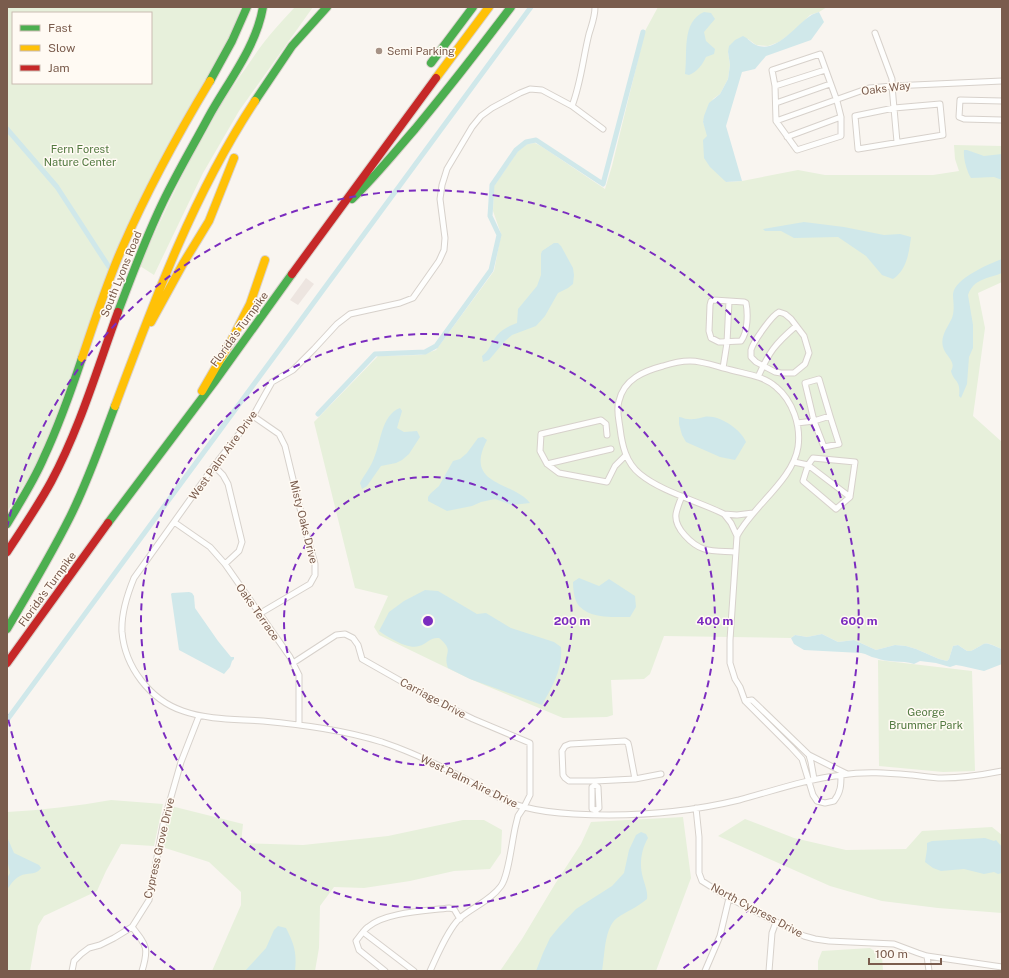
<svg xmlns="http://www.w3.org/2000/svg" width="1009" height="978" font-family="'Public Sans',sans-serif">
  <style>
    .industrial { fill: #ede5e0 }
    .green { fill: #e7f0db; fill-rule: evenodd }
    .water { fill: #d0e8ea }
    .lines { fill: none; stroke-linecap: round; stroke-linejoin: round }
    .canal { stroke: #d0e8ea; stroke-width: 5 }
    .street-casing { stroke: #d7d1cb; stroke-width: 7 }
    .fast-casing { stroke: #dad1cc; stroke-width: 10 }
    .slow-casing { stroke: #dad1cc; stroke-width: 10 }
    .jam-casing { stroke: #dad1cc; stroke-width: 10 }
    .street { stroke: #fefefd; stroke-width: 5 }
    .fast { stroke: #4caf50; stroke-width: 8 }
    .slow { stroke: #ffc107; stroke-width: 8 }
    .jam { stroke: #c62828; stroke-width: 8 }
    .ring { fill: none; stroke: #7b2cbf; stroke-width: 2; stroke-dasharray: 7 5 }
    .poi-dot { fill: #a69286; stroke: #fffaf3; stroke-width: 1.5 }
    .labels { text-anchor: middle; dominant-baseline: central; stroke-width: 3; stroke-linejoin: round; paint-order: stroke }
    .poi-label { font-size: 11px; fill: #7a5c4d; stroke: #fffaf3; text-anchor: start }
    .street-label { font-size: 11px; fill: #7a5c4d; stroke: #fffaf3 }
    .park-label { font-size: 11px; fill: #537a41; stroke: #fffaf3 }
    .centre { fill: #7b2cbf; stroke: #fffaf3; stroke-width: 2 }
    .ring-label { font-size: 12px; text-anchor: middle; font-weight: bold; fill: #7b2cbf; stroke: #fffaf3; stroke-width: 3; stroke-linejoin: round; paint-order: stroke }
  </style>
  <rect width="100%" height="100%" fill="#f9f5f0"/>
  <path class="industrial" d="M306,278L314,284L298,305L290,300Z"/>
  <path class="green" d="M7,7H241L228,43L123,247L80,349L51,436L30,475L7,512ZM13,13H151V83H13Z
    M295,7H313L239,111L203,173L154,275L140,266C169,201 200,135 240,76C250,63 258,49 269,36C277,26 286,17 295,7Z
    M658,7H827L819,12L810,15L795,30L779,42L768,46L756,45L748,39L728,52L730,65L728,79L720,94L713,99L703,122L726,182L742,181L798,170L825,175H933L959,171L955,159L954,145L1002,146V282L978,293L985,328L973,416L1002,442V649C982,641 989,642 971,651H967L958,645L953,646L949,659L947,661L939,659L916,649L906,646L895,645L876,650L854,640L838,642L822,634L807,637L795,635L791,638L664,636L650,674L644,679L611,680L613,715L607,717L563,718L470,679L379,635L374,627L388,596L355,588L314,422L378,356L421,355L436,350L494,271L501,234L493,211L494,186L518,151L526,144L535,143L541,146L605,189L612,166L645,31Z
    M878,660L972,671L975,771L943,772L879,766Z
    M111,800L163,804L154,846L121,844L106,871L97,891L44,916L38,926L30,971H7V812C42,810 77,806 111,800Z
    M171,806L243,824L241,843L303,845L388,836L463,820H484L502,830L501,853L490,869L454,871L410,881L364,888L334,887L320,906L319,948L315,971H212L241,905V892L209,862L162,847Z
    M683,817L691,878L656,971H500L522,939L555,884L581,844L591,822Z
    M745,819L794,838L846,850L906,849L922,831L992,827L1002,835V913L938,908L882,901L830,886L718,836Z
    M870,948L882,956L883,971H818V961L822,951Z"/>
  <path class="water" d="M704,12L711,13L715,19L704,32L706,41L715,49L714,54L706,57C702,65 698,71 689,75L685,74C688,53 681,22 704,12Z
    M819,12L824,22L811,40L766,56L755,69L742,72L726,126L742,181L726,182L710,167L704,158L703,140L707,136L703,122L704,116L709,103L720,94L728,79L730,65L728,52L729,46L735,40L743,36C748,38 751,43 756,45C776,54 796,25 810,16C812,14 816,13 819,12Z
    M964,150H967L984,156L1002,154V180L994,177L971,178C967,172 963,158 964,150Z
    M804,222L844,227L884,235L900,234L911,237C909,252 907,270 893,279L882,275L866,256L838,237L794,238L781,231H765L763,229Z
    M554,243H558L561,246L573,268L574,275L573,284L568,288L558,293L545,316L536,326L512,335L505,341L489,360L483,362L482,356C489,351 490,345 495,338C500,330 509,326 517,323L518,309L537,286L541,275V254L542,251Z
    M1002,259V273C988,279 974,278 968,295L973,325V348L969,357L967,384L961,398L959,396C961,379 954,383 951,371C957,361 945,356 943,347C940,336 948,327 952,318C955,309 953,302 953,294C955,278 989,264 1002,259Z
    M400,408L402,411L397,428L404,432L417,431L420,437L409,454L402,460L396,463L381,466L367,486L362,489L360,483C364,475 371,467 374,458C381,443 381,415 400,408Z
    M679,417C682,417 684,419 688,419C694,420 699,418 704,417C718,414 741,429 746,442C742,448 738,456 735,460L720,457L686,442L682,435L679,424Z
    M483,437L487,440C463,486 513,481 530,503L512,505L495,499L481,502L472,506L447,511L428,501V497L431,493L439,486L453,461L460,459L467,453L478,438Z
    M579,578L599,586L609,579L635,596L636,607L630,617C614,617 591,619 579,606C574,600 573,589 573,582Z
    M425,590L438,591L477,614L486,613L511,628L554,642L561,647C563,669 552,687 542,705L470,679L448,668C442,652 456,652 439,638C430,637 427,644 419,646C408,650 388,637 379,631L389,612L404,601Z
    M189,592L192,593L194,596L195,608L218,641L231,657H234V659L232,661L230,667L224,674L179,650L171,594L172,593Z
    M822,634L838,642L854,640L876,650L895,645L906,646L916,649L939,659L947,661L949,659L953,646L958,645L967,651H971C989,642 981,641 1002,649V664L984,671L962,666L956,665L950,667L936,663L920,661L914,664C902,660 888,663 876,658C870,657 867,654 861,653L804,650L794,644L791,638L795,635L807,637Z
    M641,832L646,834L648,838C641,850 639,865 643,878C645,886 648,891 647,899C638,907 627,911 617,918C604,928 605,955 602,971H536L543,953L550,938L559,927L576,909L612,886L624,873L629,850L636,835Z
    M985,838L994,841L996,840L1002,847V873L998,874L994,872L984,874L964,869L941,871L933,868L925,862L927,849V843L932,841Z
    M7,839H8L14,853L39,865L41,868C36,876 27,872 20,876C14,879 10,885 7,890V878L10,873L7,859Z
    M278,926L286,928C294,944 297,952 295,971H245L266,948L274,930Z"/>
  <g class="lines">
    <path class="canal" d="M7,129L57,187L109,267
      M318,414L375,354L425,352L436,346L491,270L499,235L490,216L492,185L516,150L526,142L536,140L603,184L643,32
      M7,720L531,7"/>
    <defs>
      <path id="street" d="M875,33L892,79V86L897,142
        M820,54L837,101L841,117V136L797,150L776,121L775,86L772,70Z
        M775,86L825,70
        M1002,101L960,100L959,117L964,119L1002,120
        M776,103L830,84
        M940,104L943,135L858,149L855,116L894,108Z
        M572,106C581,83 583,58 589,34C592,24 595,17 595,7
        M776,121L869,88L892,86L1002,81
        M603,129L572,106L542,90L530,89L520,93L492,108L481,116L472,127L447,169L442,185L440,199L445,238L444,250L439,261L413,298L400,303L350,314L337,324L314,349L293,370L272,382L253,416L214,466L134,578C127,595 121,613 122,632C125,667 150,700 183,711C208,720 237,719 263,721C304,725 343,730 382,742C412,752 441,766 469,781C487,791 504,802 524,807C539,811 557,813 574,814C628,817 685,813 739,800C773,791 806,779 842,775C865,771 888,773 912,775C922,776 932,778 942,778C962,778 982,775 1002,771
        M787,137L841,117
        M714,300L744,302L746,303C748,313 748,332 741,341L719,342L711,338L709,331L710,305L711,301Z
        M779,312L785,314L791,319L804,336L809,353L805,364L794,373H781L775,372L756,362L751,357C751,354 751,353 751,350C753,342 772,315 779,312Z
        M723,368L727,343L729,301
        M758,377C769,352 775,344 796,326
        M819,379L830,416L839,444L824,447L814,421L805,383Z
        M253,416L279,434L285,446L305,529L315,564V575L310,584L259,614
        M797,423L814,421L830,416
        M607,435L606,424L601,420L541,434L540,451L547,464L559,473L607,482L615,466L626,455
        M813,458L855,462L850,497L836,509L803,481L808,465Z
        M794,462L808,465L850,497
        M547,464L611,449
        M214,466L223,475L228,484L242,542L239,551L225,564
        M682,496C680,501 677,508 676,514C674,528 692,545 704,549C713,552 726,551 736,552
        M724,514L737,515L753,513
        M174,522L210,547L225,564L290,657L299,675V724
        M737,536C752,507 793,480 798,447C801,426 793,401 776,387C764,376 746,374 731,370C718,367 704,361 690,361C681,361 672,363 663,366C644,371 624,379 619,401C616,409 619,420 620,428C622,445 626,463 640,474C662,492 698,501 724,514L731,523L737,536L730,640V663L735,679L740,687L745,701L791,747L802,759L813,795L817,801L825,803L834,801C841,792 841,785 841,775
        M293,663L336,635L345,634L353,638L358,645L362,659L436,701L473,719L530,743V795L524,807L518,816L516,824C512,839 509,875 501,886C491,900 473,907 460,918C448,929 437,956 430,971
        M745,701L752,700L809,755L811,762L814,779
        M809,755L847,774
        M595,781H569L565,778L563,775L562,751L565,746L570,744L625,741L628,743L629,747L635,779
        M595,785L598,787L599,808L596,810V812
        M696,808L699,837V873L702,881L729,898L804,936L815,939L829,941L894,944L918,953L927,956L1002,967
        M596,810L592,809V787L595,785V781L635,779L661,774
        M132,927C147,946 149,948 142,971
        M363,932L414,971
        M927,956L929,971
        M72,971L74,961L81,954L89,948L100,945L114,938L132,927L149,900L163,825L181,762L199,716
        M385,971L359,950L356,941C360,936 363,931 368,927C385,912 426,911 449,908L454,909L460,919
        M705,971L720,936L729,898
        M769,971L772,933L776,922"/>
      <path id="fast" d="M431,63L473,7
        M210,81L232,41L247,7
        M255,101L292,46L327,7
        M352,199C375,177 394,153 415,129C448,89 480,48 511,7
        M118,312C132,275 146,237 163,202C177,173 193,146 208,118C227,83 256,48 263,7
        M108,523L215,381L292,274
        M7,524C20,502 34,481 44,457C59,425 71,391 82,358
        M7,629C29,592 51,555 70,517C88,481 101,443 115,406"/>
      <path id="slow" d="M436,78L489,7
        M151,322L184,262L209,221L234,158
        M82,358C95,320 107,282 123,246C148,189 178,134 210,81
        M202,391L231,341L250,304L265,260
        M115,406C154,301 193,195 255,101"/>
      <path id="jam" d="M292,274L436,78
        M7,552C22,529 38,506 51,482C80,428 97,369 118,312
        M7,663L108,523"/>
    </defs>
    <use href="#street" class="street-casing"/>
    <use href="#fast" class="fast-casing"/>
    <use href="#slow" class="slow-casing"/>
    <use href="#jam" class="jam-casing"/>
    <use href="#street" class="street"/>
    <use href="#fast" class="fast"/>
    <use href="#slow" class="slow"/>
    <use href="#jam" class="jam"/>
  </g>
  <g class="ring">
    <circle cx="428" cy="621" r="144"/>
    <circle cx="428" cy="621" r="287"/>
    <path d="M175 970A431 431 0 0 1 7 714M7 528A431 431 0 1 1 681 970"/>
  </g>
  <circle class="poi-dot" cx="379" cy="51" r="4"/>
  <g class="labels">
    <g class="poi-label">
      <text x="387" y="51">Semi Parking</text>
    </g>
    <g class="street-label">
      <text transform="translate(886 88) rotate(-7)">Oaks Way</text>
      <text transform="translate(121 274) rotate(-68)">South Lyons Road</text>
      <text transform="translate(239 329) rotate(-54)">Florida's Turnpike</text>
      <text transform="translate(223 455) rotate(-54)">West Palm Aire Drive</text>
      <text transform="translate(304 522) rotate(76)">Misty Oaks Drive</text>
      <text transform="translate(47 589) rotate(-54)">Florida's Turnpike</text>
      <text transform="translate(258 612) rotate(55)">Oaks Terrace</text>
      <text transform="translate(433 698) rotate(28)">Carriage Drive</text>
      <text transform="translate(469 781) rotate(26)">West Palm Aire Drive</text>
      <text transform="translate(159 848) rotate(-77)">Cypress Grove Drive</text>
      <text transform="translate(757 910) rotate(28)">North Cypress Drive</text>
    </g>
    <g class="park-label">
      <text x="80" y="149">Fern Forest<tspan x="80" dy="13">Nature Center</tspan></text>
      <text x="926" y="712">George<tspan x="926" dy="13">Brummer Park</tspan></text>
    </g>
  </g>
  <circle cx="428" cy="621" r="6" class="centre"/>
  <g class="ring-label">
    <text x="572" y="625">200 m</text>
    <text x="715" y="625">400 m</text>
    <text x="859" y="625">600 m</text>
  </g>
  <rect width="1009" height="978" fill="none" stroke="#7a5c4d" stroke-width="16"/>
  <rect x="12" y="12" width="140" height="72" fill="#fffaf3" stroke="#cabbb1"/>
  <rect x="20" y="25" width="20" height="6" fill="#4caf50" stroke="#cabbb1"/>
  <text x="48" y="32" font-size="12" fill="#7a5c4d">Fast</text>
  <rect x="20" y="45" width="20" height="6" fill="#ffc107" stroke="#cabbb1"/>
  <text x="48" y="52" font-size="12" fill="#7a5c4d">Slow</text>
  <rect x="20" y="65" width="20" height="6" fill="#c62828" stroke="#cabbb1"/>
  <text x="48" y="72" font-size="12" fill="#7a5c4d">Jam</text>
  <path d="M869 958v6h72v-6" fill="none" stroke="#7a5c4d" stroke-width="2"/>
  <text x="875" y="958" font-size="12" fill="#7a5c4d" stroke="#fffaf3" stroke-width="3" paint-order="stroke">100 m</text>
</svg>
